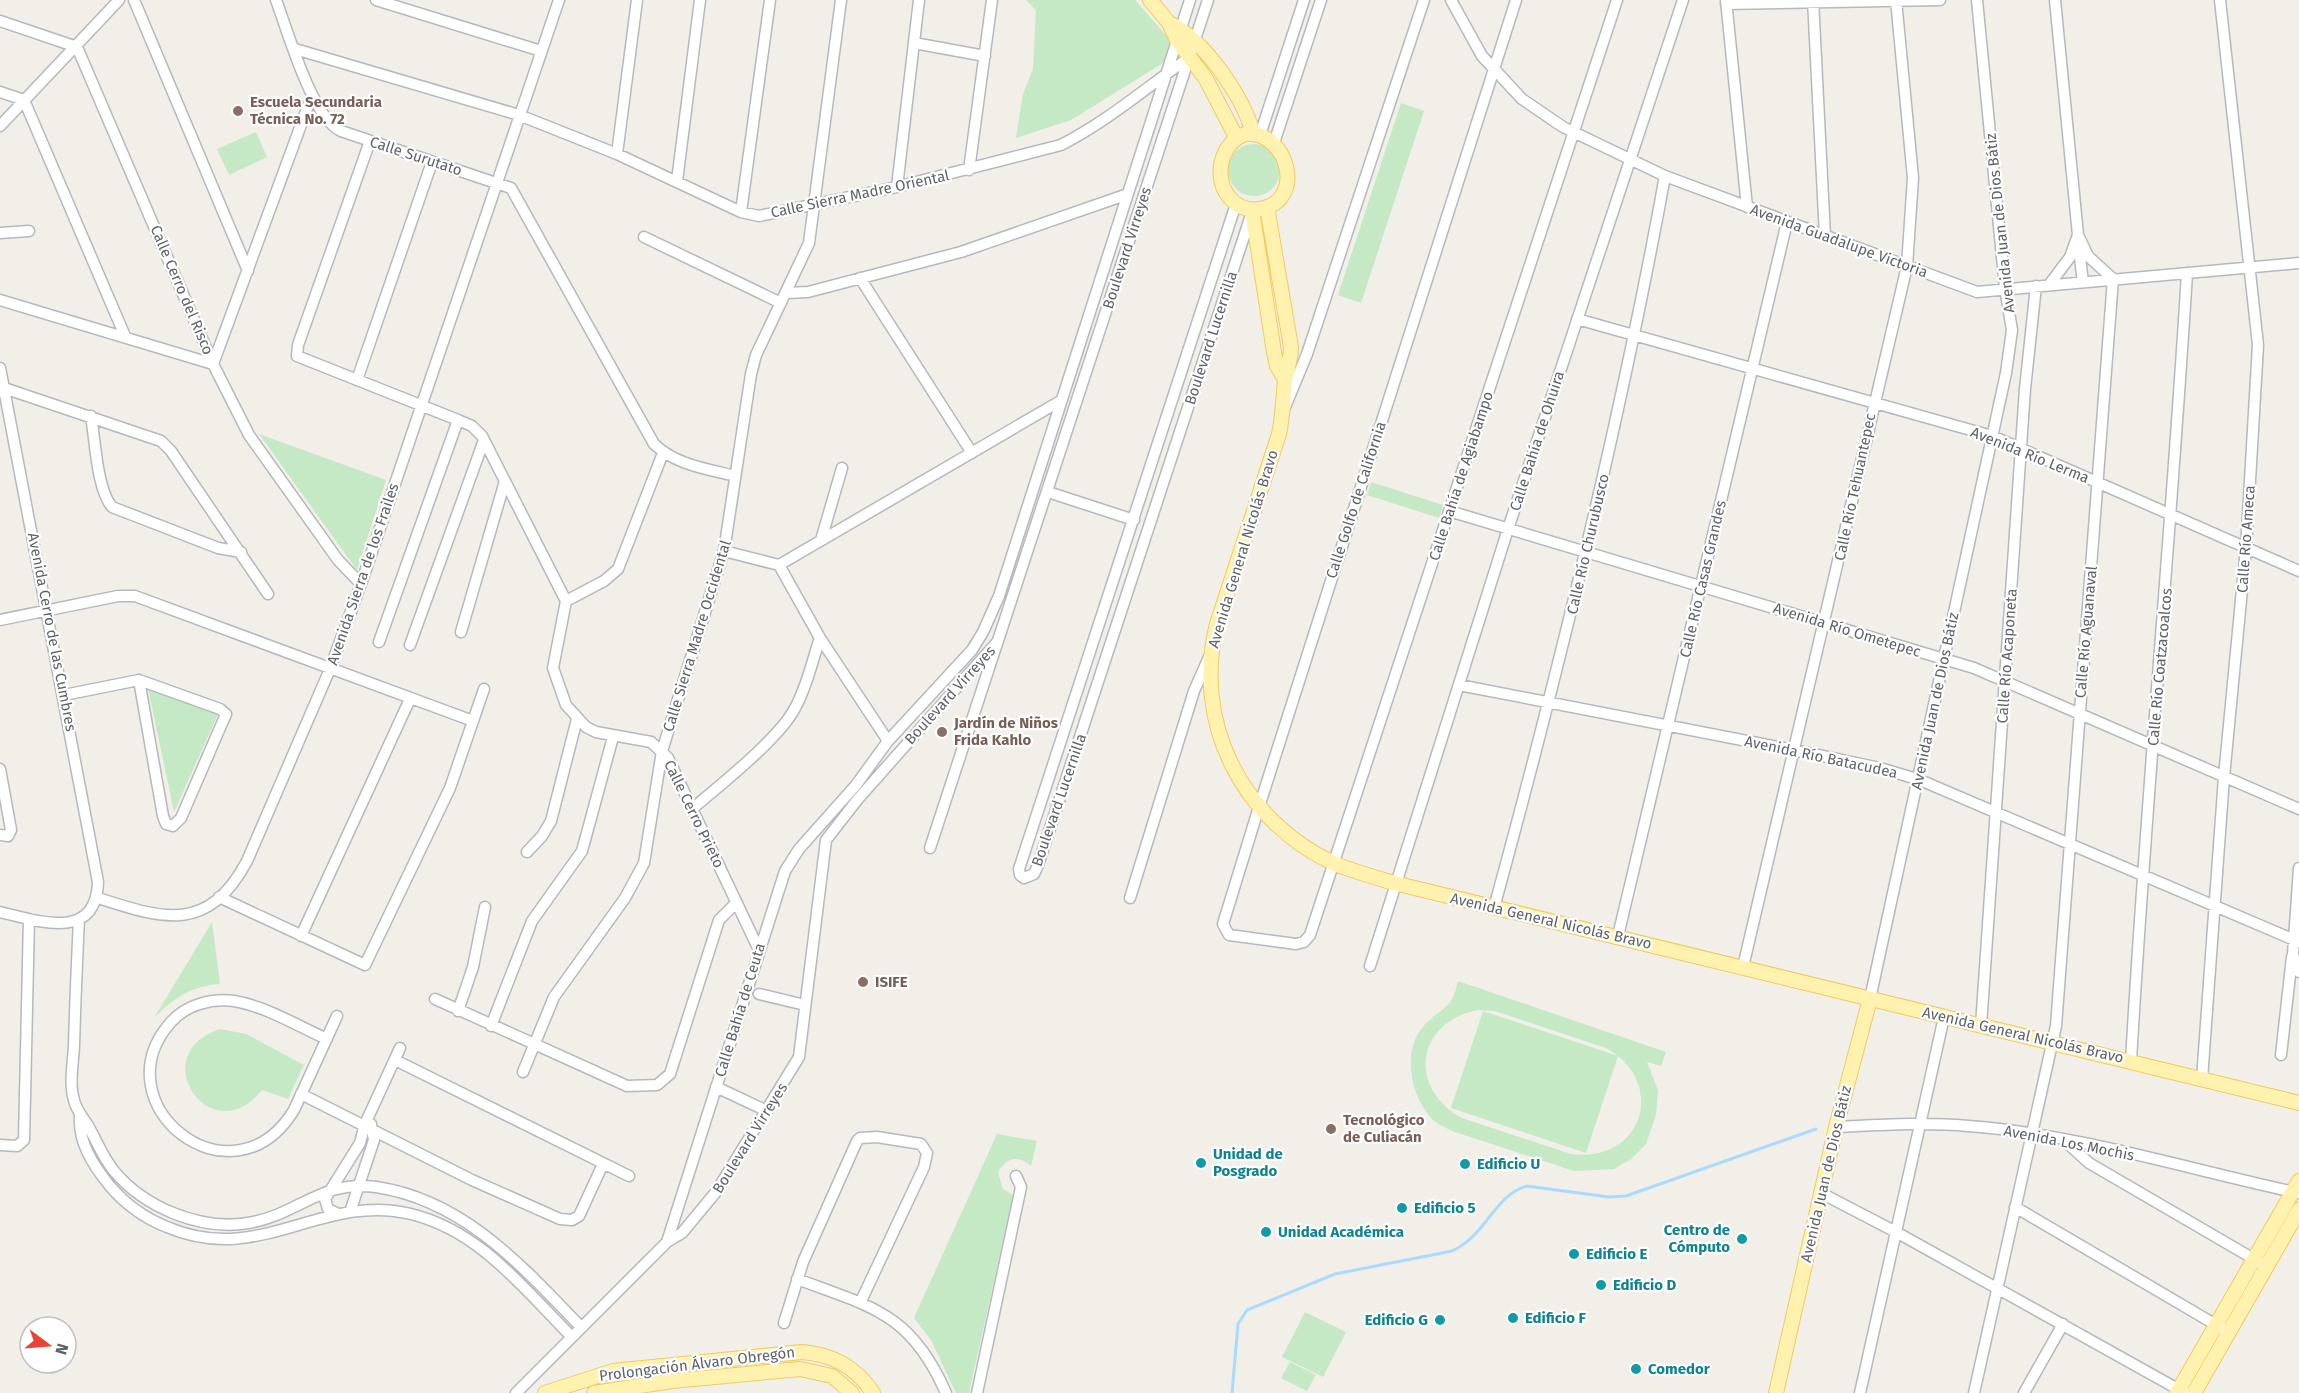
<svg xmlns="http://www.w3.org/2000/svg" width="2299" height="1393" font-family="'Fira Sans',sans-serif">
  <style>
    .green { fill: #c5e8c5; fill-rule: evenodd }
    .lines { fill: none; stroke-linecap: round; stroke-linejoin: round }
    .stream { stroke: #aadaff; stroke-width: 3 }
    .minor-casing { stroke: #b5b8bc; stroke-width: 13 }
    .major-casing { stroke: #f2c960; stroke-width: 16 }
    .minor { stroke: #fff; stroke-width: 10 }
    .major { stroke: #fff2af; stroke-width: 14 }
    .education-dot { fill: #8d6e63; stroke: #fff; stroke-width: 2 }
    .culture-dot { fill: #0f9aa8; stroke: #fff; stroke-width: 2 }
    .labels { text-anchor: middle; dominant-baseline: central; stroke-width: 4.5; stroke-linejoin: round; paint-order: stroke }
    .education-label { font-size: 15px; font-weight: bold; fill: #785e54; stroke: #fff; text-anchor: start }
    .street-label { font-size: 15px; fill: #5f6368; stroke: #fff }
    .culture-label { font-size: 15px; font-weight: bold; fill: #0d838f; stroke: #fff; text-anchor: start }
  </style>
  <rect width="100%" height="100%" fill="#f1efe8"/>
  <path class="green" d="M1026,0H1135L1170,40L1163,63L1071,120L1016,138L1023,94L1033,69L1036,10Z
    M1401,103L1424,111L1361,303L1338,295Z
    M256,132L267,157L229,175L217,149Z
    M1228 170a26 26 0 1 1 52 0a26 26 0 1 1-52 0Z
    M259,434L386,480L357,570Z
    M1371,482L1443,505L1439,518L1367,495Z
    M148,688L219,712L174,812Z
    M212,922L220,984C191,986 174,998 154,1018Z
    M1458,981L1666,1052L1661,1066L1647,1062L1658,1090L1656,1115L1646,1144L1631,1159L1614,1169L1574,1171L1452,1131C1445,1127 1437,1124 1432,1119C1412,1098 1403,1058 1419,1032C1427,1019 1446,1010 1452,999C1455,994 1456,987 1458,981ZM1478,1010L1495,1011L1606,1048C1668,1082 1643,1164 1571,1154L1462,1118C1407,1088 1416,1022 1478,1010Z
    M1483,1011L1618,1056L1586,1153L1451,1108Z
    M220,1029L246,1034L304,1065L288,1099L262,1090C211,1154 143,1054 220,1029Z
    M997,1134L1037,1141L1031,1166C1019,1154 1004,1158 998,1173L1003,1189L1013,1195L969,1393H956L931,1340L914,1318Z
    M1305,1312L1346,1332L1323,1377L1282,1357Z
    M1290,1362L1316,1375L1307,1391L1281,1378Z"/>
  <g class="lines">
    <path class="stream" d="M1232,1393L1238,1324L1247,1310L1335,1274L1452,1251C1487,1235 1494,1195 1527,1186L1609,1197L1626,1196L1816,1129"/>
    <defs>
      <path id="minor" d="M134,0L248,271
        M276,0C288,32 312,118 341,131L511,188L654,444C676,465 707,469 735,476
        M376,0L541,51
        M1451,0L1482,56L1522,99L1563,127L1665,176L1977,292L2299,263
        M1516,0L1259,807L1223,924L1229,935L1296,944L1304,942L1310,935L1617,0
        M1726,0L1747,207
        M1813,0L1825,236
        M1726,4L1940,0
        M0,21L77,47L213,364L249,435L338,560L361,584
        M914,43L985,56
        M295,49L519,115L617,154L741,212L759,216L897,187L1061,145C1108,121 1147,87 1190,57
        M0,92L24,100L125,336
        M0,126L119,0
        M1260,135L1304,0
        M370,141L298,345L297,356L458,420L472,426L482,436L566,601L553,668L566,705L586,727L596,732L651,742L668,758L759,950
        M1274,143L1321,0
        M617,154L637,0
        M969,170L992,0
        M677,181L700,0
        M897,187L919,0
        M1236,204L1019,869L1020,875L1024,878L1034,874L1038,865L1252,212
        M741,212L770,0
        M0,233L29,231
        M644,237L781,303
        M2078,242L2083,282
        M860,278L972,453
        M2049,285L2070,257L2078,235L2055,0
        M786,293L808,292L961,252L1128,194
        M0,300L213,364
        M1577,319L1992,436L2299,571
        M213,364L312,95
        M0,368L98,882C96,942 38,921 0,912
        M357,380L432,162
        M4,388L161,441L171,451L268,594
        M1285,407L1307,354L1424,0
        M91,416C95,439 97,490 112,507L218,548L241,552
        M1048,492L1134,520
        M1449,511L1974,668L2299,809
        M821,540L842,468
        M724,551L779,565
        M779,565L1062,400
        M779,565L820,638L888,741
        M566,601L604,581L618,569L663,453
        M0,620L118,596H135L473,721
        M461,632L505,481
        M379,642L458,420
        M410,645L484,440
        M139,680L220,709L226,714L181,818L173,826L166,824L163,816Z
        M1459,685L1794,750L1880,768L1920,780L2299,942
        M64,695L139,680
        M0,769L11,830L8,836L0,835
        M692,809C719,786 780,738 795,708C807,687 812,661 820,638
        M930,848L1208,0
        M527,852L542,836L551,821L577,719
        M2299,868L2293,954L2299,972
        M219,897L365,965L450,788L484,689
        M98,898C163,919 208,934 247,861L330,669L361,584L559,0
        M1130,898L1194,691L1209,657
        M1494,908C1560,666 1620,423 1665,176
        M79,919C77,962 75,1004 74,1046C73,1063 69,1084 74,1100C76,1110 82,1116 87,1124C96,1139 102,1156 114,1171C144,1207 200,1231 248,1223C298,1215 322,1179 376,1187C464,1200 522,1266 581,1327
        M301,936L410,699
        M1618,936L1787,222
        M1370,966L1508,529L1683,0
        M1743,967L1907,266L1913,178L1896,0
        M759,994L805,1005
        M435,999L627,1086L657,1085L670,1074L719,920L736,903
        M1870,999L2006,373L2012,330L2005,288L1977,0
        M458,1011L473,967L485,907
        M491,1026L532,921L582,851L613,737
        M1981,1026L2025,389L2036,286
        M327,1039C298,1026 265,1006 234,1001C211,998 186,1005 171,1022C98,1104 232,1211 294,1110L337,1016
        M2281,1055L2292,957
        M395,1060L629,1176
        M2131,1061C2146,798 2171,536 2187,273
        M523,1072L554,997L625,898L644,863L662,751L724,551L751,374L756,355L809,243L841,0
        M2202,1079L2224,777L2246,548L2258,345L2220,0
        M716,1087L767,1111
        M301,1094L472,1180L560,1219L572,1220L579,1216L603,1164
        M80,1116C78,1142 93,1165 109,1185C125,1204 144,1218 167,1227C260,1267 322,1192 411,1214C480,1231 523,1288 571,1336
        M1836,1127C1880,1125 1924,1122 1968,1126C2077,1134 2191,1170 2299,1193
        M2065,1141L2089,1163L2259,1262
        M0,1145L17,1146L24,1140L29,919
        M1821,1193L1896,1232L2185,1393
        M2015,1207L2223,1329
        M350,1212L374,1140L371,1124
        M338,1214L328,1209L325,1199L360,1143L365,1124L400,1048
        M667,1242L682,1233L716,1192L799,1057L826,840L858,799L998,641
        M797,1279C872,1307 911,1313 946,1393
        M784,1323L803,1262L857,1141L860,1138L877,1137L921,1144L927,1153L924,1167L861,1301
        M516,1393L667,1242L785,871L799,849L856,785L888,741L972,650L983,632L999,596L1190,0
        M977,1393L1021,1187L1016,1176
        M1860,1393L1944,1017
        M1974,1393L2056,1026L2113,279L2088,256L2078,235
        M2024,1393L2063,1324"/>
      <path id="major" d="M1150,0L1169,23L1177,40L1206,79L1236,137
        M1169,23C1204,39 1243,97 1253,133
        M1245,134C1288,130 1307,201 1260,209C1248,211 1239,208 1231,199C1212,180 1220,143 1245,134Z
        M1267,207L1291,347C1291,359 1287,369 1285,381C1283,399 1283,416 1279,434L1217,624C1192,722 1242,820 1333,863C1352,871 1374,877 1394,883L2299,1103
        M1252,210L1274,352L1277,366L1285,379
        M545,1393L613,1371L802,1352C832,1354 857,1368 873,1393
        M594,1393L672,1381L800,1369L832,1376L852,1393
        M1776,1393L1836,1127L1870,999
        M2177,1393L2299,1181
        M2194,1393L2299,1210"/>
    </defs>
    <use href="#minor" class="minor-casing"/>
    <use href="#major" class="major-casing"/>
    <use href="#minor" class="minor"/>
    <use href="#major" class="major"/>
  </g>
  <g class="education-dot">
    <circle cx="238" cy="111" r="6"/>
    <circle cx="942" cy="732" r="6"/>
    <circle cx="863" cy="982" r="6"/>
    <circle cx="1331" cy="1129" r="6"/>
  </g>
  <g class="culture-dot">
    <circle cx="1201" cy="1163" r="6"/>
    <circle cx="1465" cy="1164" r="6"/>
    <circle cx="1402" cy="1208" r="6"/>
    <circle cx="1266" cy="1232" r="6"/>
    <circle cx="1742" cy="1239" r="6"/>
    <circle cx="1574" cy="1254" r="6"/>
    <circle cx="1601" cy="1285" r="6"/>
    <circle cx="1513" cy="1318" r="6"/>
    <circle cx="1440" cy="1320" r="6"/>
    <circle cx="1636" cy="1369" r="6"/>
  </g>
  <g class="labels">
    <g class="education-label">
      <text x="250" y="102">Escuela Secundaria<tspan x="250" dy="17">Técnica No. 72</tspan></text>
      <text x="954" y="723">Jardín de Niños<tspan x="954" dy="17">Frida Kahlo</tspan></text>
      <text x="875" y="982">ISIFE</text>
      <text x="1343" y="1120">Tecnológico<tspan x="1343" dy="17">de Culiacán</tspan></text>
    </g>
    <g class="street-label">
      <text transform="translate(416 156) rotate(18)">Calle Surutato</text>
      <text transform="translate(860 194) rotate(-12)">Calle Sierra Madre Oriental</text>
      <text transform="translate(2000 223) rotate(-96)">Avenida Juan de Dios Bátiz</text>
      <text transform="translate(1839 241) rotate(20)">Avenida Guadalupe Victoria</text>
      <text transform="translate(1127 248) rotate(-72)">Boulevard Virreyes</text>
      <text transform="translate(182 290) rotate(67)">Calle Cerro del Risco</text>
      <text transform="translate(1211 338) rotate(-72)">Boulevard Lucernilla</text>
      <text transform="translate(1537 441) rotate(-72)">Calle Bahía de Ohuira</text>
      <text transform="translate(2030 455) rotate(22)">Avenida Río Lerma</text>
      <text transform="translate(1461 476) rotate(-72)">Calle Bahía de Agiabampo</text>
      <text transform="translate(1855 487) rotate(-78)">Calle Río Tehuantepec</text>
      <text transform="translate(1356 500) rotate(-72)">Calle Golfo de California</text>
      <text transform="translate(2246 539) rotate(-86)">Calle Río Ameca</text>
      <text transform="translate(1588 544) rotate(-77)">Calle Río Churubusco</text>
      <text transform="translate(1243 549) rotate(-73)">Avenida General Nicolás Bravo</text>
      <text transform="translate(363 574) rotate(-71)">Avenida Sierra de los Frailes</text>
      <text transform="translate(1703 579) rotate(-77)">Calle Río Casas Grandes</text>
      <text transform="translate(1847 630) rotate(17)">Avenida Río Ometepec</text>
      <text transform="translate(52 632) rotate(79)">Avenida Cerro de las Cumbres</text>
      <text transform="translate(2086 632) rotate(-85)">Calle Río Aguanaval</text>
      <text transform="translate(697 636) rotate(-73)">Calle Sierra Madre Occidental</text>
      <text transform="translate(2007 656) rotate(-86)">Calle Río Acaponeta</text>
      <text transform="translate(2160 667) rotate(-85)">Calle Río Coatzacoalcos</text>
      <text transform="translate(950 695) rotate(-48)">Boulevard Virreyes</text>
      <text transform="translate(1935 701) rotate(-78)">Avenida Juan de Dios Bátiz</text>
      <text transform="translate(1821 757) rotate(12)">Avenida Río Batacudea</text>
      <text transform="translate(1059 800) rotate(-71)">Boulevard Lucernilla</text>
      <text transform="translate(694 814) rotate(64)">Calle Cerro Prieto</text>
      <text transform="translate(1551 921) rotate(13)">Avenida General Nicolás Bravo</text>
      <text transform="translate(740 1010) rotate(-73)">Calle Bahía de Ceuta</text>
      <text transform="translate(2023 1035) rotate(13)">Avenida General Nicolás Bravo</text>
      <text transform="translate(750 1138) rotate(-58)">Boulevard Virreyes</text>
      <text transform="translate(2069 1143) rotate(11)">Avenida Los Mochis</text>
      <text transform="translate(1826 1174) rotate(-77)">Avenida Juan de Dios Bátiz</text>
      <text transform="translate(697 1364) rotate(-7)">Prolongación Álvaro Obregón</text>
    </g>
    <g class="culture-label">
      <text x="1213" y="1154">Unidad de<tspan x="1213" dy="17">Posgrado</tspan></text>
      <text x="1477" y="1164">Edificio U</text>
      <text x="1414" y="1208">Edificio 5</text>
      <text x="1730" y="1230" text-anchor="end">Centro de<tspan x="1730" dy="17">Cómputo</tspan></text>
      <text x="1278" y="1232">Unidad Académica</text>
      <text x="1586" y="1254">Edificio E</text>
      <text x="1613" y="1285">Edificio D</text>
      <text x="1525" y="1318">Edificio F</text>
      <text x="1428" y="1320" text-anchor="end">Edificio G</text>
      <text x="1648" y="1369">Comedor</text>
    </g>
  </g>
  <g transform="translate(48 1345) rotate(106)"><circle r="28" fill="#ffffff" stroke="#bfc1c3" stroke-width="1.5"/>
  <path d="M0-4.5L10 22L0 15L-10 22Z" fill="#ea4335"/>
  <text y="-9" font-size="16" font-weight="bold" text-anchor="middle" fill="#5f6368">N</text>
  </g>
</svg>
